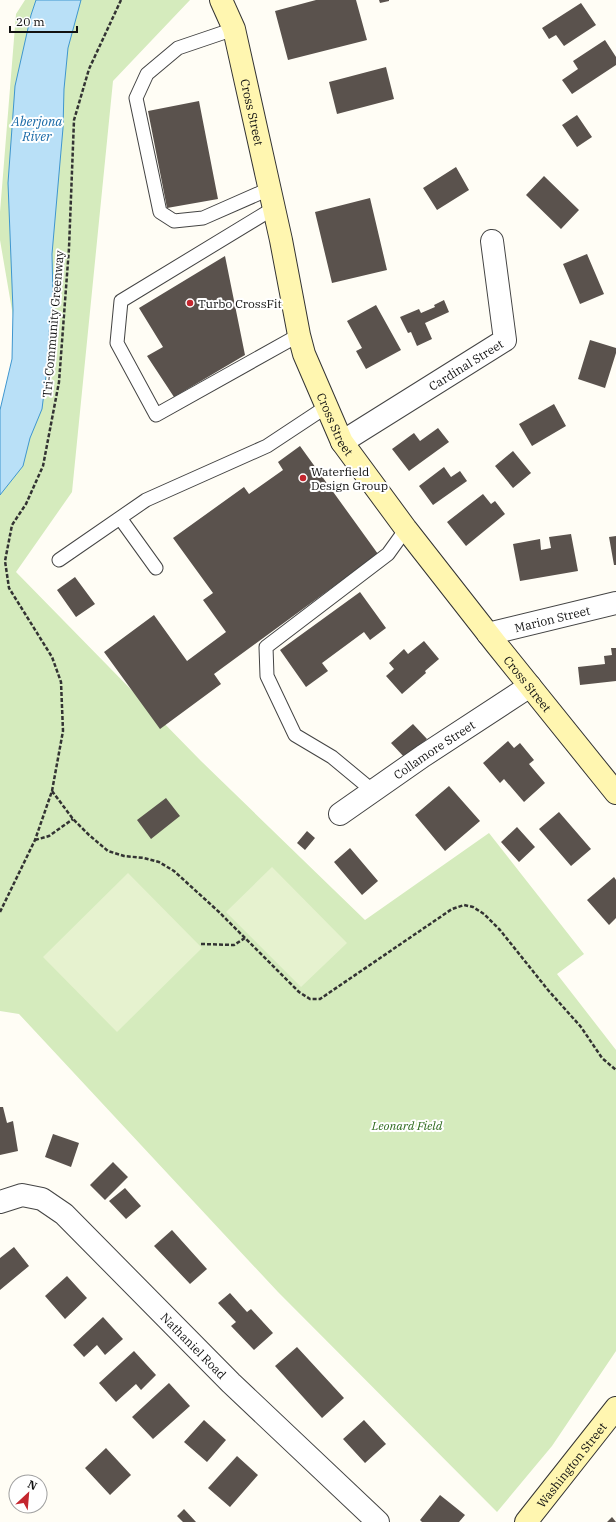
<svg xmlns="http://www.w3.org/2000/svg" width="616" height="1522" font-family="'IBM Plex Serif',serif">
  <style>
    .green { fill: #d5ebbd }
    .pitch { fill: #e6f2cf }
    .water { fill: #b9e0f7; stroke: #3f96cf }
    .building { fill: #5a524d }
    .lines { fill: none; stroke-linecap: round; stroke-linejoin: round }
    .lane-casing { stroke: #444; stroke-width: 15 }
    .street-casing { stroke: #444; stroke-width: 24 }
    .secondary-casing { stroke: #333; stroke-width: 24 }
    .path { stroke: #333; stroke-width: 2.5; stroke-dasharray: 4 2; stroke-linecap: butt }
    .lane { stroke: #fff; stroke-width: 13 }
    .street { stroke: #fff; stroke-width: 22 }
    .secondary { stroke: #fff6b0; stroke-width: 22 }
    .poi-dot { fill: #c4262e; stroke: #fff; stroke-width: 1.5 }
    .labels { text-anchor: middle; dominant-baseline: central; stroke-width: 4; stroke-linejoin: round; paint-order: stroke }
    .street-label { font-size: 12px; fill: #111; stroke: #fff }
    .poi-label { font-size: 12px; fill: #111; stroke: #fff; text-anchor: start }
    .park-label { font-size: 12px; font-style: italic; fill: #2f6b1f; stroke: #fff }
    .water-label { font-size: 13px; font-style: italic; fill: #1768a6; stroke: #fff }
  </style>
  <rect width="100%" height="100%" fill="#fffdf5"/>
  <path class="green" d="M25,0H190L113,81L72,492L16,572L201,761L365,920L489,833L584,954L557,974L616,1050V1351L552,1446L497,1512L278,1292L19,1014L0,1011V443L20,357L0,240V212L16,14Z"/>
  <path class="pitch" d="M272,867L347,943L301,987L226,912Z
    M128,873L202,948L117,1032L43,957Z"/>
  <path class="water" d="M36,0H81L68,48L64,89L63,128L52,254L53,298L49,332L48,360L42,409L30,438L23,466L0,495V410L12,359L13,310L8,183L15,86L31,15Z"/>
  <path class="building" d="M316,0H356L367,40L288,60L275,11Z
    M379,0H389V1L380,3Z
    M581,3L596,25L564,46L556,35L549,39L542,28Z
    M605,40L616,57V65L572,94L562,80L578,69L573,61Z
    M386,67L394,99L337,114L329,82Z
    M199,101L218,199L167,208L148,111Z
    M577,115L592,137L577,147L562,125Z
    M456,167L469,190L437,210L423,188Z
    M544,176L579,210L561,229L526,195Z
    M370,198L387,270L332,283L315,212Z
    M587,254L604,294L580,304L563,264Z
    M225,256L245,355L174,397L147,356L163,347L139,308Z
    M444,300L449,312L425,323L432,339L417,346L411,332L408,333L400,317L419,309L421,313L435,307L434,305Z
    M376,305L401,350L366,369L356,351L362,348L347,321Z
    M590,340L616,348V353L605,388L578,379Z
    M554,404L566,426L532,446L519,424Z
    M438,428L449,442L409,471L392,449L414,433L420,441Z
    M300,446L378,554L214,674L221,684L160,729L104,652L154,615L187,661L226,632L203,600L213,593L173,538L244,487L249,494L283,470L278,462Z
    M513,451L531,473L513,488L495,466Z
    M444,467L451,477L460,471L467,481L433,505L419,486Z
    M483,494L491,504L495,501L505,514L466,546L447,522Z
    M571,534L578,571L520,581L513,544L540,539L541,550L551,548L549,537Z
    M616,536V565H614L609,537Z
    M75,577L95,604L76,617L57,590Z
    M360,592L386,628L370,640L364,632L322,663L328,671L306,687L280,650Z
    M424,641L439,659L425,671L426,673L402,694L386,676L394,669L389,663L404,649L408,654Z
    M611,648H616V681L580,685L578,667L605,664L604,656L612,655Z
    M413,724L427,739L405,758L391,743Z
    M508,741L514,748L520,743L534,760L529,764L545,783L524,802L504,779L500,783L483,763Z
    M449,786L480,821L445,851L415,815Z
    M166,798L180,816L151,839L137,820Z
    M559,812L591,849L571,866L539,829Z
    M517,827L535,847L519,862L501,842Z
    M307,831L315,838L305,850L297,843Z
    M350,848L378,881L362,895L334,862Z
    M614,877L616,880V918L609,925L587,900Z
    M0,1107H3L7,1123L13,1121L18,1151L0,1155Z
    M53,1134L79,1143L71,1167L45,1157Z
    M113,1162L128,1177L105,1200L90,1185Z
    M125,1188L141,1206L126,1219L109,1201Z
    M172,1230L207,1269L190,1284L154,1246Z
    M14,1247L29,1266L0,1290V1258Z
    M67,1276L87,1298L65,1319L45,1296Z
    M230,1293L247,1312L251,1309L273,1333L254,1350L231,1326L236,1322L218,1303Z
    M103,1317L123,1339L105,1355L97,1345L84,1357L73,1345Z
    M297,1347L344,1398L322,1418L275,1366Z
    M134,1351L156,1375L141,1390L136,1384L116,1402L99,1383Z
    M169,1383L190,1406L153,1439L132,1417Z
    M204,1420L226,1440L207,1462L184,1442Z
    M364,1420L386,1444L365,1463L343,1439Z
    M106,1448L131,1475L110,1495L85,1468Z
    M237,1456L258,1475L230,1507L208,1488Z
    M440,1495L465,1515L459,1522H422L420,1520Z
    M184,1509L196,1522H183L177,1516Z
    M612,1517L616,1522H607Z"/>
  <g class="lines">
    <defs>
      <path id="lane" d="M234,29L178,48L147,74L136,98L160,212L174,221L203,218L269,189
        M274,208L121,301L117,343L156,415L299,335
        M120,518L156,568
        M59,560L146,500L267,446L326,407
        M373,791L332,757L295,735L267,676L266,647L388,554L406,529"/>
      <g id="street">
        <path id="s1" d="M342,442L505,340L492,241"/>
        <path id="s2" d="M488,634L616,603"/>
        <path id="s3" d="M340,814L423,756L530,686"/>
        <path id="s4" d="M0,1202L22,1195L42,1199L64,1214L231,1383L378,1522"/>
      </g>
      <g id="secondary">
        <path id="s5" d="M221,0L234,29L281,240L299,335L304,354L342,442L406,529L496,644L616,793"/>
        <path id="s6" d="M526,1522L616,1408"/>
      </g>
    </defs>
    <use href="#lane" class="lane-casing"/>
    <use href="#street" class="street-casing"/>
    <use href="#secondary" class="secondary-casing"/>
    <path class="path" d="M52,791L73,819L89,835L108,851L124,856L144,858L159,862L174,871L219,912L299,992L310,999H320L452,909L464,905L473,907L484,914L500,930L548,990L581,1027L602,1058L616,1070
      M35,840L49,836L73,819
      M0,912L35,840L52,791L63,731L61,682L52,657L9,588L5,561L12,525L26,504L43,466L59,382L69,248L74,120L89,69L121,0
      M201,944L234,945L245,938"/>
    <use href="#lane" class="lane"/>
    <use href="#street" class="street"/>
    <use href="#secondary" class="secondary"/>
  </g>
  <g class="poi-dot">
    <circle cx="190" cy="303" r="4"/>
    <circle cx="303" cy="478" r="4"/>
  </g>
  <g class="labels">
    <g class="street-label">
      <text stroke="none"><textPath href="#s5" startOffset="117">Cross Street</textPath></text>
      <text transform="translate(53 324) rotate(-85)">Tri-Community Greenway</text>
      <text stroke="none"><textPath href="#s1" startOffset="146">Cardinal Street</textPath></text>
      <text stroke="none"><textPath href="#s5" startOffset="441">Cross Street</textPath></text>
      <text stroke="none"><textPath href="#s2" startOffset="66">Marion Street</textPath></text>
      <text stroke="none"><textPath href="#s5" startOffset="765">Cross Street</textPath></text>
      <text stroke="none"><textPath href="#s3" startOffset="114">Collamore Street</textPath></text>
      <text stroke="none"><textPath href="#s4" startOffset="255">Nathaniel Road</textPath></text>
      <text stroke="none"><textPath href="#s6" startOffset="73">Washington Street</textPath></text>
    </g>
    <g class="poi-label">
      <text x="198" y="303">Turbo CrossFit</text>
      <text x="311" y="471">Waterfield<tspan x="311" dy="14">Design Group</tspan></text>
    </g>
    <g class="park-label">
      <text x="407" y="1125">Leonard Field</text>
    </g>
    <g class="water-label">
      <text x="37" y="121">Aberjona<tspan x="37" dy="15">River</tspan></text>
    </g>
  </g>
  <g transform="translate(28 1494) rotate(26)"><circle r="19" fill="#ffffff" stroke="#a0a0a0"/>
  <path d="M0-3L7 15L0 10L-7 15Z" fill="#c4262e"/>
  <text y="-6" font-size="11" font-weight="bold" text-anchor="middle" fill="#111111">N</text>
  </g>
  <path d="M10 26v6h67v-6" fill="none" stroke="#111111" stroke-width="2"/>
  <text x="16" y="26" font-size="12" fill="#111111" stroke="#ffffff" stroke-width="3" paint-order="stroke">20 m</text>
</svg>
